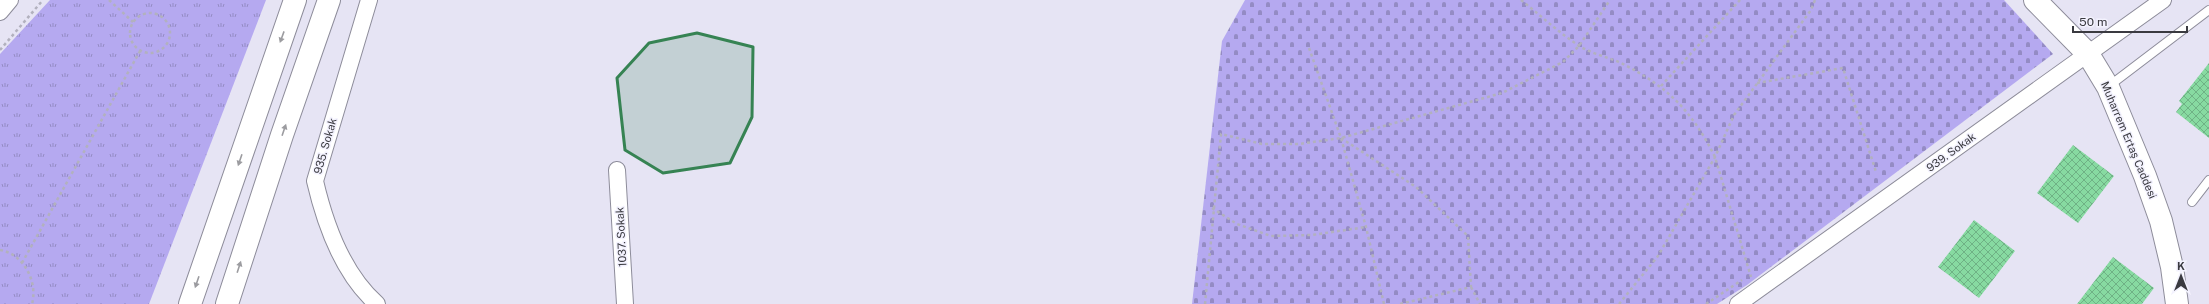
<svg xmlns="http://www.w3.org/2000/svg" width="2209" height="304" font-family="'Public Sans',sans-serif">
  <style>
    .grass { fill: url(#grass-tufts) }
    .cemetery { fill: url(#cemetery-stones) }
    .building { fill: url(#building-cross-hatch) }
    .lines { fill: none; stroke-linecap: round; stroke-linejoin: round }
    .lane-casing { stroke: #8d8c9a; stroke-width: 10 }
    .street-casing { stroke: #8d8c9a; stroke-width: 18 }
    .secondary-casing { stroke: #8d8c9a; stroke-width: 24 }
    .path { stroke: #b2b1be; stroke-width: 2.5; stroke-dasharray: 3 3; stroke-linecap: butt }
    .lane { stroke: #fff; stroke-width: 8 }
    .street { stroke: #fff; stroke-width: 16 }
    .secondary { stroke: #fff; stroke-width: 22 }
    .oneway { fill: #9c9ca0 }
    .marked { fill: #368353; fill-opacity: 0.2; stroke: #368353; stroke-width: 3; stroke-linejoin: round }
    .labels { text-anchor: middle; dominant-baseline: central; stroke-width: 3; stroke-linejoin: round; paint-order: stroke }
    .street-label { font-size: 11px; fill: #3a3a40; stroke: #f3f2fe }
  </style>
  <defs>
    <pattern id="grass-tufts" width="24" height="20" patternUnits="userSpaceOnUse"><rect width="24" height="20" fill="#b5a9f0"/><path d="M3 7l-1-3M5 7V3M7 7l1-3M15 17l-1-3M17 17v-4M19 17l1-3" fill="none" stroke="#948bc4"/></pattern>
    <pattern id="cemetery-stones" width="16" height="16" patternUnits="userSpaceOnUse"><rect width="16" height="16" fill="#b5a9f0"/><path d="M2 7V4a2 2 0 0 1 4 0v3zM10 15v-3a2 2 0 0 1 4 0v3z" fill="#948bc4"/></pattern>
    <pattern id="building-cross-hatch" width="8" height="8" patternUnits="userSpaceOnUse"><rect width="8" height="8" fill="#87daa1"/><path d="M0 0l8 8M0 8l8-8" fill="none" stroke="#6fb285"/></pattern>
  </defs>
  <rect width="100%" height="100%" fill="#e6e4f4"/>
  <path class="grass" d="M50,0H266L149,304H0V54Z"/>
  <path class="cemetery" d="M1245,0H2004L2053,54L1747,285L1717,304H1192L1222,41Z"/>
  <path class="building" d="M2209,63V138L2176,112L2182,104L2179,101Z
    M2073,145L2114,176L2078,223L2037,193Z
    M1974,220L2015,251L1979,298L1938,267Z
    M2113,257L2154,288L2142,304H2077Z"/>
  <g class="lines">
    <defs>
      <path id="lane" d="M2109,86L2209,10
        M2192,202L2209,180"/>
      <path id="street" d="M369,0L315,181C325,224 343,274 377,304
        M0,12L10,0
        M617,170L625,304
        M1738,304L2163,0"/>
      <path id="secondary" d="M2035,0L2088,54L2108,87L2145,176L2161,221L2172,267L2177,304
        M190,304L295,0
        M227,304L282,135L329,0"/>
    </defs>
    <use href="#lane" class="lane-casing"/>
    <use href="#street" class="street-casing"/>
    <use href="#secondary" class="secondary-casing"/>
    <path class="path" d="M109,0L133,22
      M1521,0C1540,15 1558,32 1578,45C1591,54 1609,57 1623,64C1668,87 1692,111 1715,157L1751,277
      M130 33a20 20 0 1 1 40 0a20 20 0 1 1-40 0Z
      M1309,48L1341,138L1366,227L1384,304
      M0,50L43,0
      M1757,83L1843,68L1876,172
      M1661,86L1740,0
      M1341,138L1416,187L1468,236L1471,287L1400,304
      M1212,208L1237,224L1271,236L1312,235L1366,227
      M0,250C24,254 38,282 32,304
      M22,263L140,51
      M1471,287L1480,304
      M1205,304L1221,134L1262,144H1299L1341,138L1502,93L1563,62L1579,46L1610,0
      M1619,304L1658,256L1715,157L1734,115L1811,10L1815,0
      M1706,304L1742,280"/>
    <use href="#lane" class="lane"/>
    <use href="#street" class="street"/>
    <use href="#secondary" class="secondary"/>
  </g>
  <defs><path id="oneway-solid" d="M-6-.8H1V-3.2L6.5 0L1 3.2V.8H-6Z"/></defs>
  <g class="oneway">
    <use href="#oneway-solid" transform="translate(282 37) rotate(110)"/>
    <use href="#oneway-solid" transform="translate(284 130) rotate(-71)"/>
    <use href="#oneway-solid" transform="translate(240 160) rotate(109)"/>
    <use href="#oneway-solid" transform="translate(239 267) rotate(-72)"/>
    <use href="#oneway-solid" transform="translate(197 282) rotate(109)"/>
  </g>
  <path class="marked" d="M697,33L753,47L752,117L730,163L663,173L625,150L617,78L649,43Z"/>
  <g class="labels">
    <g class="street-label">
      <text transform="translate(2129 140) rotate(67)">Muharrem Ertaş Caddesi</text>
      <text transform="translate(325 146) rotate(-74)">935. Sokak</text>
      <text transform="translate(1951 152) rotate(-36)">939. Sokak</text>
      <text transform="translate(621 237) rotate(-93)">1037. Sokak</text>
    </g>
  </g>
  <g transform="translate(2181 276)" stroke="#f3f2fe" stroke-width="3" paint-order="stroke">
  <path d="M0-3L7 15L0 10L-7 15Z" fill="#3a3a40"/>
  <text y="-6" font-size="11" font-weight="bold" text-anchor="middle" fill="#3a3a40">K</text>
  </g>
  <path d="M2073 26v6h114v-6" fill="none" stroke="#3a3a40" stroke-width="2"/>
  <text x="2079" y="26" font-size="12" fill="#3a3a40" stroke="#f3f2fe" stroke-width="3" paint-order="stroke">50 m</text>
</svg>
